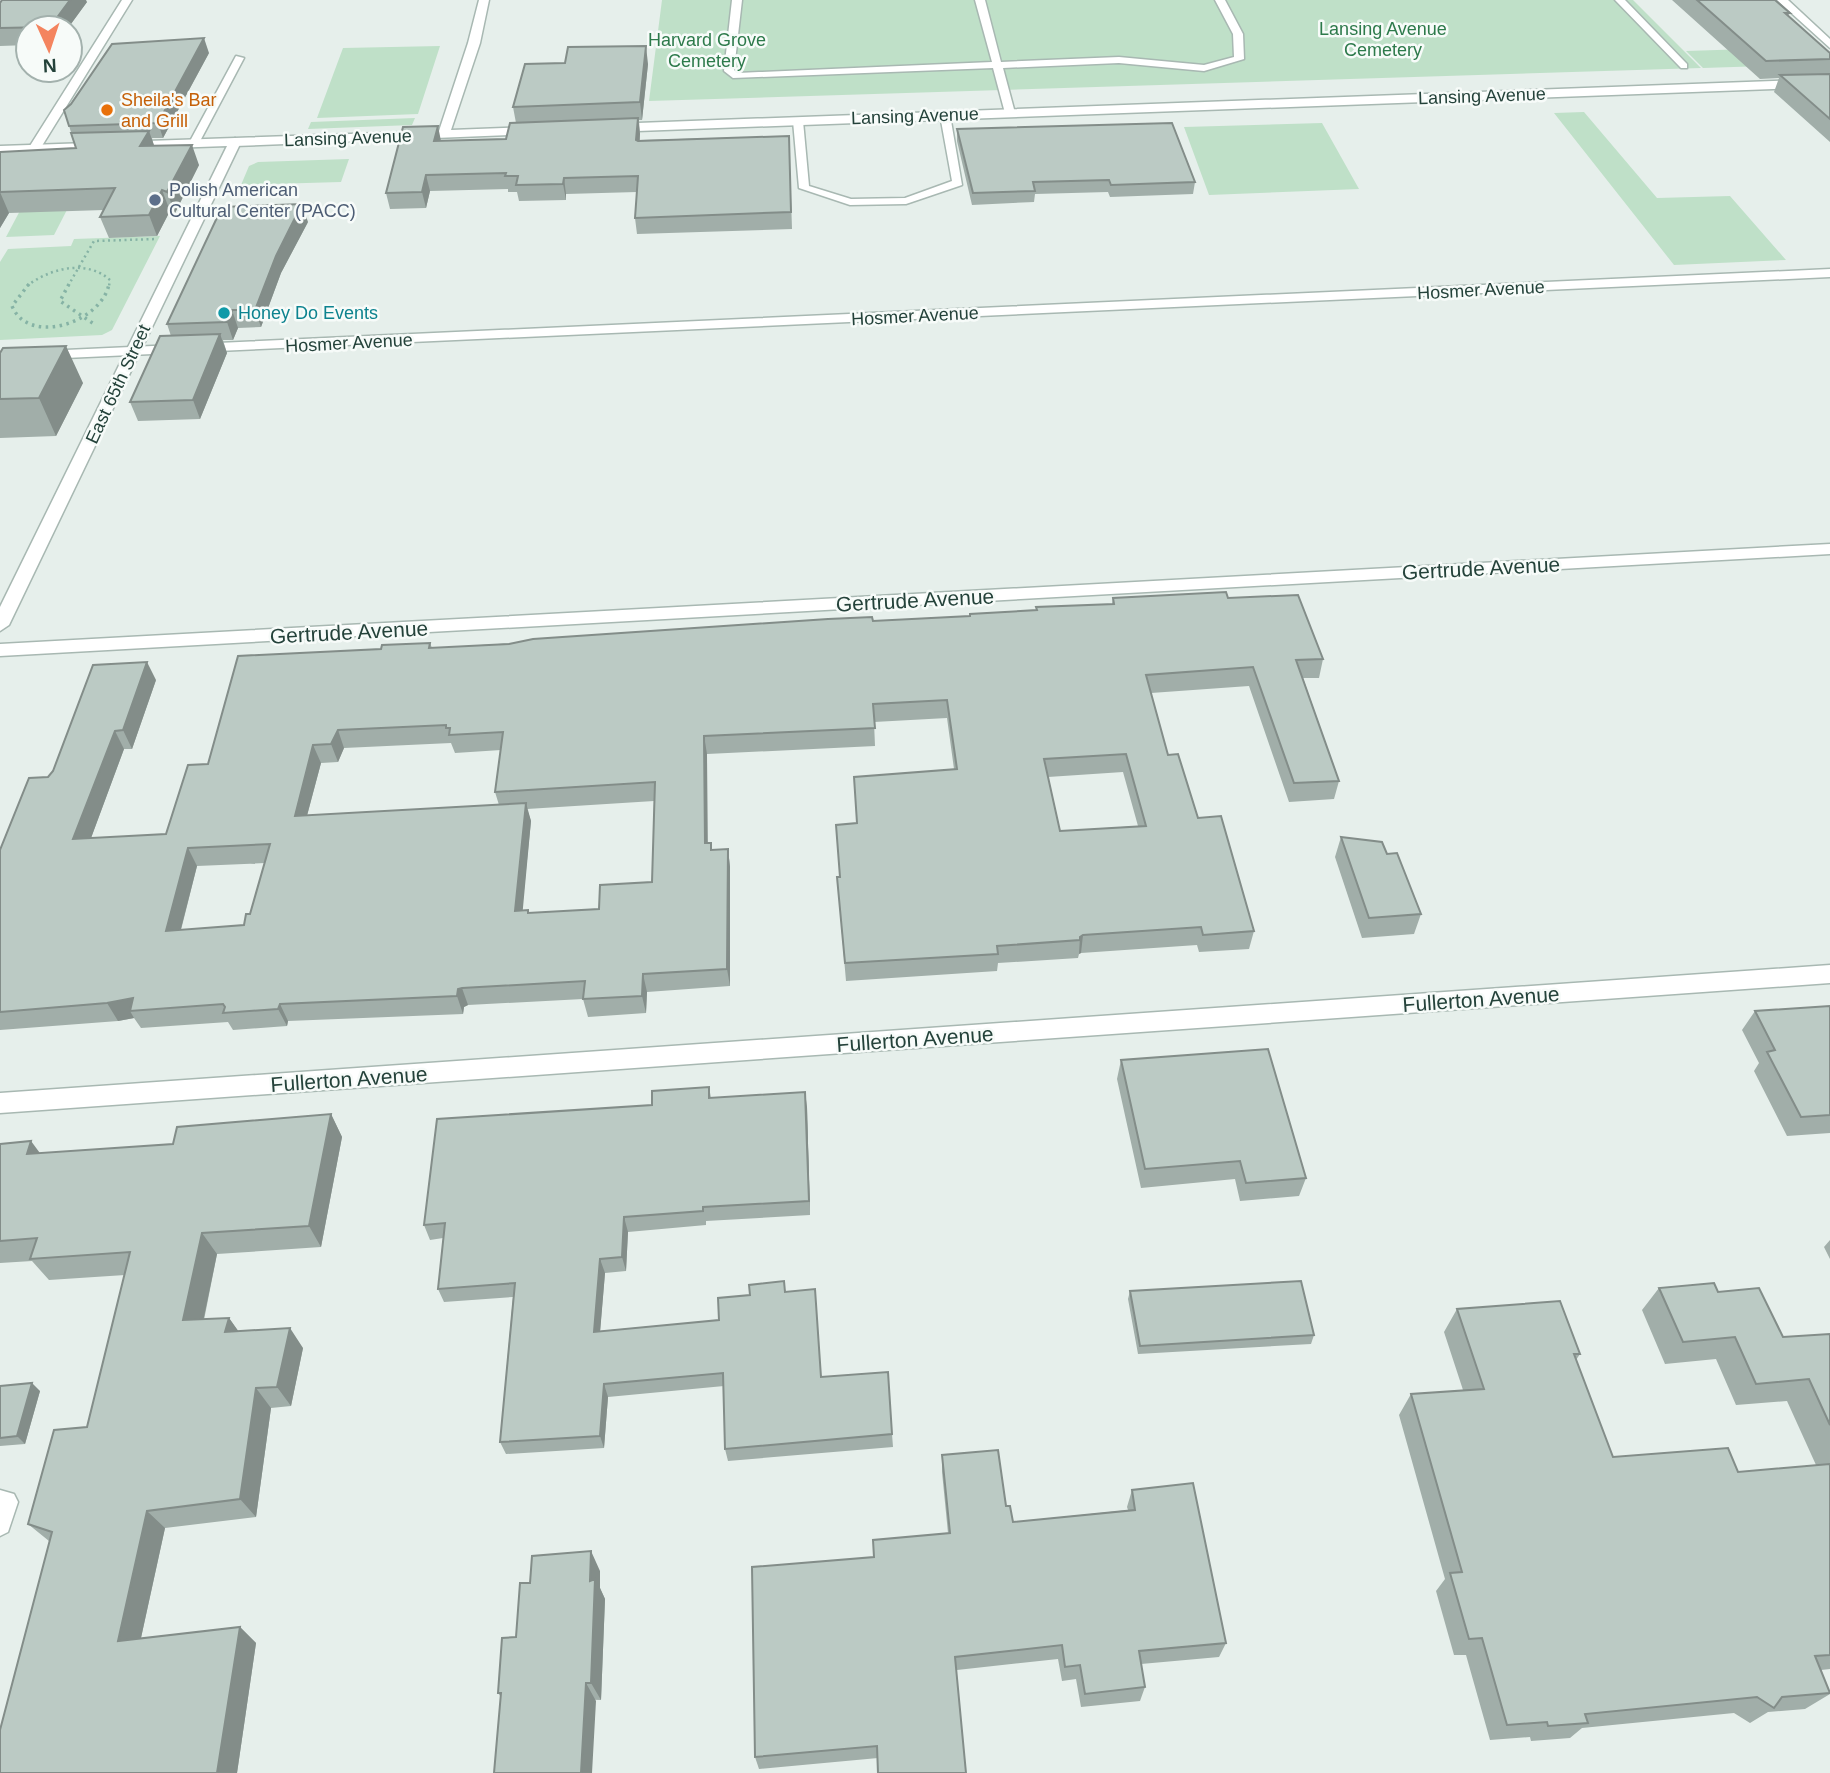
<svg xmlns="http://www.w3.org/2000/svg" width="1830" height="1773" font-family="Arial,sans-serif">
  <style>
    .green { fill: #bfe0c8 }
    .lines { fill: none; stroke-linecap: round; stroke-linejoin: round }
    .service-casing { stroke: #a8b8b2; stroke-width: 3 }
    .minor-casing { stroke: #a8b8b2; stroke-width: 3 }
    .tertiary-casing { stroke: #a8b8b2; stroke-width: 3 }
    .path-far1 { stroke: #86b3a5; stroke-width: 2.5; stroke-dasharray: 2 3.5; stroke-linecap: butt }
    .path { stroke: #86b3a5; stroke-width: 3.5; stroke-dasharray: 2.5 4.5; stroke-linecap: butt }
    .service { fill: #fff; fill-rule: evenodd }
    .minor { fill: #fff; fill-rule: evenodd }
    .tertiary { fill: #fff; fill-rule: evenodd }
    .wall { fill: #a1aea9; fill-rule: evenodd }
    .shaded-wall { fill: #838d89 }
    .building { fill: #bbcac4; stroke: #838d89; stroke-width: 2; fill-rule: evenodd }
    .food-dot { fill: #e8710a; stroke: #f7fbf9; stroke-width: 2.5 }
    .service-dot { fill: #5c6f8a; stroke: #f7fbf9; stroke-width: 2.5 }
    .culture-dot { fill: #0f9aa8; stroke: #f7fbf9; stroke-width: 2.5 }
    .labels { text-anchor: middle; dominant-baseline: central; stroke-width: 5; stroke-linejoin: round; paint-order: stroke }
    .far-park-label { font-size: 18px; fill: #2d7a4b; stroke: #f7fbf9 }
    .far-street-label { font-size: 18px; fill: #24423a; stroke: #f7fbf9 }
    .far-food-label { font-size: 18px; fill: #c56008; stroke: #f7fbf9; text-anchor: start }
    .far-service-label { font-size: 18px; fill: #4e5e75; stroke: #f7fbf9; text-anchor: start }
    .far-culture-label { font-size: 18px; fill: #0d838f; stroke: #f7fbf9; text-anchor: start }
    .street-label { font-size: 21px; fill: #24423a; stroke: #f7fbf9 }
  </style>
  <rect width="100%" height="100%" fill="#e6efeb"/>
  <path class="green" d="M662,0H1633L1701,68L649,101Z
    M440,46L418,114L317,118L343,48Z
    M1807,47L1825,64L1703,68L1686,51Z
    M1584,112L1657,198L1730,196L1786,260L1674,265L1554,113Z
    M415,118L412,125L308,129L311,122Z
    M1322,123L1359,189L1209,195L1184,127Z
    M349,159L341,182L241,185L249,166L258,162Z
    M87,171L54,235L6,237L40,173Z
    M160,236L112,330L102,335L0,340V262L8,249L71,246L74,239Z"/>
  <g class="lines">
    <defs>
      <path id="service" d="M732,0H742L734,70L738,73L992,62L975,0H985L1001,62L1119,57L1204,65L1234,57L1233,34L1215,0H1225L1243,34L1244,59L1204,71L1119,63L1003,68L1015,113L1010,116L1005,113L993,68L733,78L724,71Z
        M1615,0H1625L1687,64V68H1681Z
        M236,56L244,58L199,143L190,145L189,143Z
        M945,112L950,115L962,185L906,204L850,205L799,188L793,121L798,118L803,121L809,186L851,199L905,198L952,181L940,115Z
        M0,1490L14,1494L18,1502L8,1532L0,1536Z"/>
      <path id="minor" d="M122,0H132L40,149L38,152H30L28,149Z
        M479,0H489L480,43L451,130L534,127L540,131L538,134L235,146L229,142L235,138L439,131L468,43Z
        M1777,0H1788L1830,39V48Z
        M1830,79V87L611,132L605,128L611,124Z
        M1830,269V277L0,361V353Z
        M1830,544V554L0,656V644Z
        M1830,965V983L0,1113V1093Z"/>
      <path id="tertiary" d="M235,138L241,142L9,625L0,631V607L227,146L0,154V146Z"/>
    </defs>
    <use href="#service" class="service-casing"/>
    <use href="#minor" class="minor-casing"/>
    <use href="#tertiary" class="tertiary-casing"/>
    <path class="path-far1" d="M27,286C50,268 87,259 110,280L109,286
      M68,286L94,241L157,239"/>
    <path class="path" d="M29,284L12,306C29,347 102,322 109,284
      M69,284L60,301L94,324"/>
    <use href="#service" class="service"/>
    <use href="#minor" class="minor"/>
    <use href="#tertiary" class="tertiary"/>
  </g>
  <path class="wall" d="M1672,0H1775L1790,13L1788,16L1830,53V142L1774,92L1779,78L1760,79Z
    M87,2L68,28H28V45L0,46V3Z
    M209,53L163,138H152L154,146L199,165L175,213L170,211L157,236L109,238L100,217L104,210L9,213L0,228V152L76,148L64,110Z
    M648,64L642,120H639L640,134V140L789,136L792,229L637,234L635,218L637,192L566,194V200L519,201L517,192H508V189L430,191L426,208L390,209L386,193L506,139L516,123L513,107Z
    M957,129L1195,182L1193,194L1110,197L1108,192L1035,194L1034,202L972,205L957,141Z
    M308,222L281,273L261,327L238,328L233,340H223L227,353L200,419L138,421L130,402L171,336L167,324Z
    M0,353L83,383L56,436L0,438Z
    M1113,598H1228L1323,659L1319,678H1303L1339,781L1334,799L1289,802L1249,686L1151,693L1168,755L1254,931L1249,949L1199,952L1197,945L1081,953L1079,954L1078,958L998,963L997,971L846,981L837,877H840L857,823L954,769L947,718L874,722L875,746L707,754V843H711L712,850L728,849L730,867V986L647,992L646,1013L588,1017L583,999L468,1005L464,1007L463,1014L288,1021L287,1026L233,1030L228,1022L141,1028L134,1018L118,1021L0,1030V850L48,777L156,680L132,749H124L91,838L166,834L208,764L381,649L430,643L432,648L970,616L1036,610V607L1112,604ZM451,743L455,753L501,750L495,792L499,805L307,816L321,763L338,762L344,748ZM1123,772L1138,826L1060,831L1048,777ZM654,801L652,882L599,909L529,913L522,910L531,821L527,809ZM265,863L250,914L244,925L181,930L197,866Z
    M1341,837L1387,854L1421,914L1414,934L1362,938L1335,857Z
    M1830,1006V1133L1787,1136L1754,1071L1759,1063L1742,1030L1755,1011Z
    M1121,1060L1306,1178L1299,1196L1240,1201L1235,1179L1141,1188L1117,1079Z
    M709,1087L711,1098L807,1107L810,1215L706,1221V1225L628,1232L626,1271L605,1273L600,1331L719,1320L785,1292L821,1377L892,1434L893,1447L728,1461L725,1449L724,1386L608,1397L604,1448L506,1454L500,1442L513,1297L444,1302L438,1289L443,1238L430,1240L424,1225L652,1105Z
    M331,1114L342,1137L321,1247L217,1254L204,1320L229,1318L238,1331L303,1348L291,1406L271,1408L256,1517L165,1528L141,1638L240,1627L256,1643L237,1773L49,1541L28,1524L87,1427L125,1275L49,1280L32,1261L0,1263V1144L40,1153L173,1144Z
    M1830,1240V1259L1824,1247Z
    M1659,1288L1718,1292L1783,1337L1830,1334V1669L1821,1670L1830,1694L1805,1709L1768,1712L1750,1723L1734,1713L1582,1728L1570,1738L1531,1741L1530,1737L1490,1740L1466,1655H1454L1436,1591L1445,1579L1399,1415L1411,1394L1463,1390L1444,1332L1457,1309L1580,1354L1576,1360L1613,1457L1738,1472L1816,1465L1787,1401L1736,1405L1716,1359L1665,1364L1642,1310Z
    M1130,1291L1314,1335L1311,1344L1138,1354L1128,1299Z
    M0,1386L40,1391L25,1444L0,1446Z
    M942,1455L1006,1506L1013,1522L1128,1510L1127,1507L1132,1490L1226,1643L1219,1657L1141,1664L1145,1687L1140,1701L1081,1707L1076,1679L1062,1681L1058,1659L957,1670L878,1758L759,1769L755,1757L874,1557L948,1533L942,1472Z
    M600,1571V1588L605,1599L601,1700L501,1697L498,1693L516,1637L530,1583Z"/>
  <path class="shaded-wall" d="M70,0H86L87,2L68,28H51L50,27Z
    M204,38L209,53L163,138L158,123Z
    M646,46L648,64L642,120L640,102Z
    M638,118L640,134L638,155L636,140Z
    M438,126L441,141H434Z
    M149,131L156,151L140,146Z
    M192,145L199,165L175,213L167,192Z
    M426,175L430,191L426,208L422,192Z
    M564,178L566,194V200L563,184Z
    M162,190L170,211L157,236L149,215Z
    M0,192L9,213L0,228Z
    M302,204L308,222L281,273L261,327L255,310L276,256Z
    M232,310L238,328L233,340L227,322Z
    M220,334L227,353L200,419L193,400Z
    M66,346L83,383L56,436L39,398Z
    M147,662L156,680L132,749L123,730Z
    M338,730L344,748L338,762L331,744Z
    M115,731L124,749L84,857L73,839Z
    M704,736L707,754L708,861L705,843Z
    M313,745L321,763L302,834L295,816Z
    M526,803L531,821L521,929L515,911Z
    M188,848L197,866L176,948L166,931Z
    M728,849L730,867V986L727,969Z
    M1083,935L1081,953L1079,954L1080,937Z
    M643,974L647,992L646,1013L642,996Z
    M462,988L468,1005L464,1007L463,1014L457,996L458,989Z
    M133,998L130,1011L134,1018L118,1021L107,1003Z
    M280,1004L288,1021L287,1026L278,1009Z
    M805,1092L807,1107L810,1215L809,1201Z
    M331,1114L342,1137L321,1247L309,1226Z
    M31,1141L48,1164L27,1154Z
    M624,1217L628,1232L626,1271L622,1257Z
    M202,1233L217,1254L199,1341L183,1320Z
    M600,1259L605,1273L599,1345L594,1332Z
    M229,1318L244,1339L225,1332Z
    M290,1328L303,1348L291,1406L277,1387Z
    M32,1383L40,1391L25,1444L17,1436Z
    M604,1384L608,1397L604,1448L600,1436Z
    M256,1388L271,1408L256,1517L240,1499Z
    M147,1511L165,1528L137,1656L118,1641Z
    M591,1551L600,1571V1588L605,1599L601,1700L591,1683L590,1581Z
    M240,1627L256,1643L237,1773H217Z
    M586,1683L596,1701L592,1773H581Z"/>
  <path class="building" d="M2,0H70L50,27L0,28V3Z
    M1697,0H1775L1790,13H1785L1830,53V59L1766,61Z
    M204,38L158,123L69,126L64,110L71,104L112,44Z
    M646,46L640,102L513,107L525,64L565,63L568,47Z
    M1830,74V119L1780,75Z
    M638,118L636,140L638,141L789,136L791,212L635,218L638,176L564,178L563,184L516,185L518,176H505L506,173L426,175L422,192L386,193L403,127L438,126L434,141L506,139L510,123Z
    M1172,123L1195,182L1111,185L1109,180L1033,182L1035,191L973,193L957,129Z
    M149,131L140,146L192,145L167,192L162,190L149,215L100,217L115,188L0,192V152L76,148L71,133Z
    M302,204L276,256L255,310H232L227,322L167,324L222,207Z
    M220,334L193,400L130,402L160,336Z
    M66,346L39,398L0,399V353L3,348Z
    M1226,592L1228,598L1298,595L1323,659L1296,660L1339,781L1294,783L1253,667L1146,675L1168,755L1178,754L1198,818L1221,816L1254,931L1203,935L1201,927L1083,935L1080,937V940L997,946L998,954L845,963L837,877H840L836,825L857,823L854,777L957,769L947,700L873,704L875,728L704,736L705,843H711V850L728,849L727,969L643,974L642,996L583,999L585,981L462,988L458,989L457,996L280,1004L278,1009L223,1013L225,1007L223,1004L130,1011L133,998L107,1003L0,1012V850L29,778L48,777L53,771L93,665L147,662L123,730L115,731L73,839L166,834L188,765L208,764L238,656L381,649L382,645L430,643L429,648L509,644L533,639L828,619L872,617L873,621L970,616V614L1037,610L1036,607L1114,604L1113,598ZM446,725V728H450L449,735L503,732L495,792L655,782L652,882L600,885L599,909L528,913V910L515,911L526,803L295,816L313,745L331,744L338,730ZM1126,754L1146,826L1060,831L1044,759ZM270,844L250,914H246L244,925L166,931L188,848Z
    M1341,837L1382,842L1387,854L1397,853L1421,914L1369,918Z
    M1830,1006V1115L1801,1117L1767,1052L1775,1050L1755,1011Z
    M1268,1049L1306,1178L1246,1183L1240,1161L1145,1169L1121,1060Z
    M709,1087V1098L805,1092L809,1201L703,1207V1211L624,1217L622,1257L600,1259L594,1332L719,1320L718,1298L750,1295L749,1285L784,1281L785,1292L815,1289L821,1377L888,1372L892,1434L725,1449L723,1373L604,1384L600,1436L500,1442L515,1283L438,1289L445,1223L424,1225L437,1119L652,1105V1091Z
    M331,1114L309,1226L202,1233L183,1320L229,1318L225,1332L290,1328L277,1387L256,1388L240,1499L147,1511L118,1641L240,1627L217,1773H0V1730L52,1532L28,1524L54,1430L87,1427L130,1252L30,1259L37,1238L0,1241V1144L31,1141L27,1154L173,1144L177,1127Z
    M1301,1281L1314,1335L1140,1346L1130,1291Z
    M1714,1283L1718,1292L1759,1288L1783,1337L1830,1334V1425L1809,1379L1756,1384L1735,1337L1683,1342L1659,1288Z
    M1560,1301L1580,1354H1574L1613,1457L1728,1448L1738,1472L1830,1464V1655L1815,1656L1830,1693L1782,1697L1774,1708L1757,1697L1585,1714L1588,1723L1548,1726L1547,1722L1507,1725L1482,1638L1469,1639L1450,1573L1462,1572L1411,1394L1484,1389L1457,1309Z
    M32,1383L17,1436L0,1438V1386Z
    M998,1450L1006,1506H1010L1013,1522L1135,1510L1132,1490L1193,1483L1226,1643L1139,1651L1145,1687L1085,1694L1080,1665L1065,1667L1062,1645L955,1657L966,1773H878L877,1746L755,1757L752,1567L874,1557L873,1540L950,1533L942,1455Z
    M591,1551L590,1581L595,1579L591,1683H586L581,1773H494L501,1693H498L502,1638L516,1637L520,1583H530L532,1556Z"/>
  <circle class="food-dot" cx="107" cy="110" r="7"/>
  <circle class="service-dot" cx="155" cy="200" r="7"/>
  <circle class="culture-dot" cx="224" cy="313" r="7"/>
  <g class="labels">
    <g class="far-park-label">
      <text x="1383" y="29">Lansing Avenue<tspan x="1383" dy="21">Cemetery</tspan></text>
      <text x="707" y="40">Harvard Grove<tspan x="707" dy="21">Cemetery</tspan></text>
    </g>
    <g class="far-street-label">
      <text transform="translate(1482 96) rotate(-2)">Lansing Avenue</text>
      <text transform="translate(915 116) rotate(-2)">Lansing Avenue</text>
      <text transform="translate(348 138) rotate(-2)">Lansing Avenue</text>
      <text transform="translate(1481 290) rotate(-3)">Hosmer Avenue</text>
      <text transform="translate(915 316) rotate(-3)">Hosmer Avenue</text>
      <text transform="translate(349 343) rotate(-3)">Hosmer Avenue</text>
      <text transform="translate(118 384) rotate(-65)">East 65th Street</text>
    </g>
    <g class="far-food-label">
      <text x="121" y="100">Sheila's Bar<tspan x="121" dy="21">and Grill</tspan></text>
    </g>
    <g class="far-service-label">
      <text x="169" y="190">Polish American<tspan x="169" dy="21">Cultural Center (PACC)</tspan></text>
    </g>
    <g class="far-culture-label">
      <text x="238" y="313">Honey Do Events</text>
    </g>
    <g class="street-label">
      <text transform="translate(1481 568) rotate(-3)">Gertrude Avenue</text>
      <text transform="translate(915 600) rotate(-3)">Gertrude Avenue</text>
      <text transform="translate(349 632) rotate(-3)">Gertrude Avenue</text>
      <text transform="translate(1481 999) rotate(-4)">Fullerton Avenue</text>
      <text transform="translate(915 1039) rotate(-4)">Fullerton Avenue</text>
      <text transform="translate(349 1079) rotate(-4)">Fullerton Avenue</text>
    </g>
  </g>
  <g transform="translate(49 49) rotate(177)"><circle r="33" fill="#f7fbf9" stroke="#a3b1ad" stroke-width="2"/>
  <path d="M0-5L12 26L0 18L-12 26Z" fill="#f4845f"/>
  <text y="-10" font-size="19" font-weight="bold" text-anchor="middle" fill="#24423a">N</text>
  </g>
</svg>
